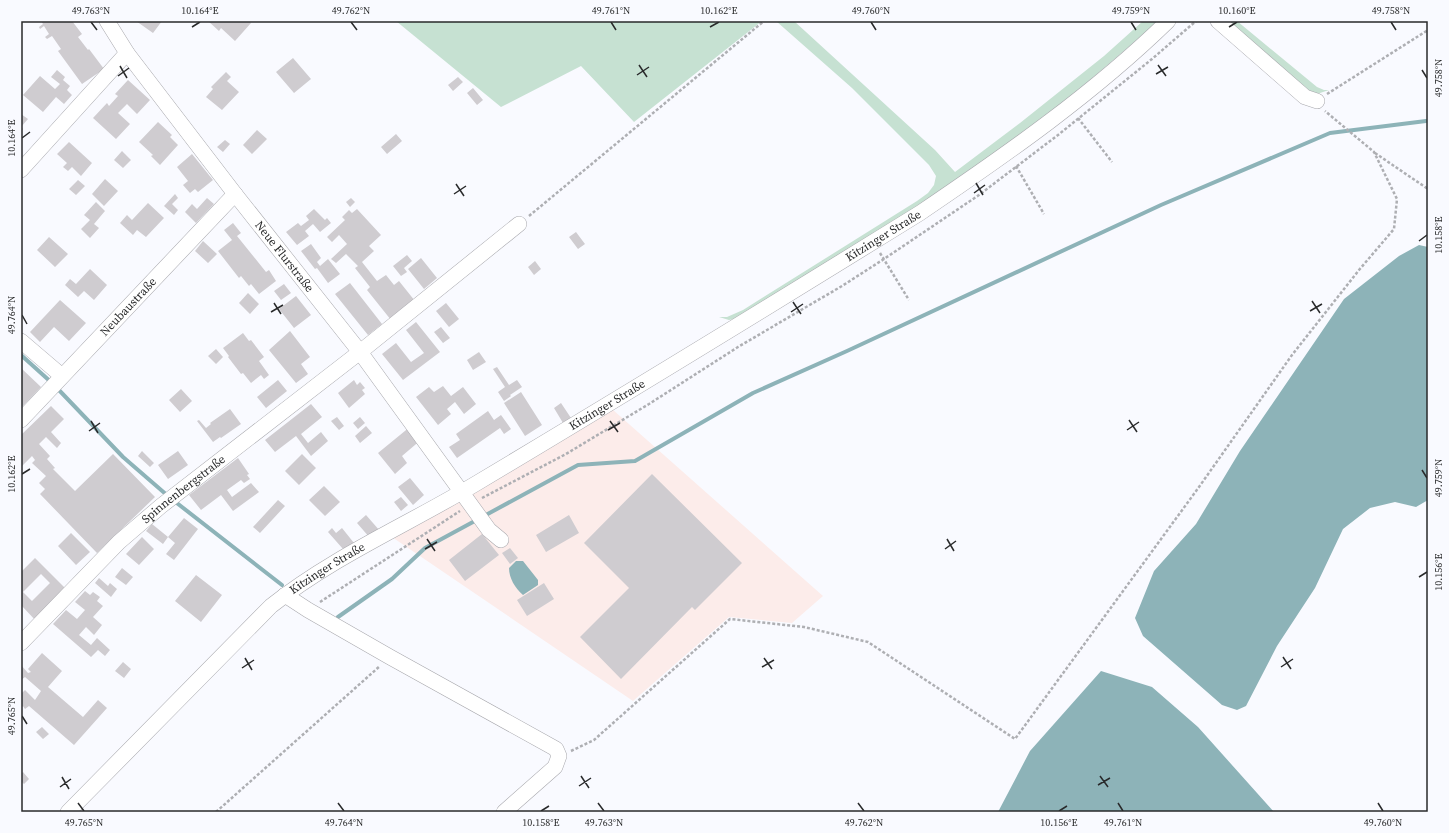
<svg xmlns="http://www.w3.org/2000/svg" width="1449" height="833" font-family="'Source Serif 4',serif">
  <style>
    .industrial { fill: #fcecea }
    .green { fill: #c6e1d2 }
    .water { fill: #8db3b8 }
    .lines { fill: none; stroke-linecap: round; stroke-linejoin: round }
    .stream { stroke: #8db3b8; stroke-width: 4 }
    .building { fill: #cfccd0; fill-rule: evenodd }
    .minor-casing { stroke: #a8a8ad; stroke-width: 16 }
    .path { stroke: #aeafb3; stroke-width: 2.5; stroke-dasharray: 3 2; stroke-linecap: butt }
    .minor { stroke: #fff; stroke-width: 15 }
    .ticks { fill: none; stroke: #292a2b; stroke-width: 1.5 }
    .labels { text-anchor: middle; dominant-baseline: central; stroke-width: 4; stroke-linejoin: round; paint-order: stroke }
    .street-label { font-size: 12px; fill: #292a2b; stroke: #f9faff }
    .neatline { fill: none; stroke: #292a2b; stroke-width: 1.5 }
    .ticks-label { font-size: 10px; text-anchor: middle; fill: #292a2b }
  </style>
  <rect width="100%" height="100%" fill="#f9faff"/>
  <path class="industrial" d="M612,409L823,596L792,623L729,617L633,701L389,535Z"/>
  <path class="green" d="M396,21H762L634,122L581,66L501,107Z
    M776,21H794L935,150L955,172L1020,123L1104,56L1143,21H1159L1062,104L924,204L739,318L729,320L719,317H727L743,310L917,201L928,193L934,185L936,176L929,165L852,88Z
    M1225,21H1237L1317,87L1324,90H1329L1317,94L1311,93Z"/>
  <path class="water" d="M1419,245L1428,247V500L1416,507L1395,502L1370,508L1343,529L1315,588L1277,646L1246,706L1237,710L1222,705L1143,636L1135,618L1154,571L1196,524L1240,451L1344,299L1399,256Z
    M516,561H523L538,580V585L523,595C515,588 509,578 509,568Z
    M1101,671L1152,687L1198,727L1274,812H998L1030,751Z"/>
  <g class="lines">
    <path class="stream" d="M21,355L52,383
      M57,388L123,457L168,496
      M173,500L282,585
      M338,617L392,579L425,548L578,465L635,461L753,393L847,351L1161,205L1330,133L1426,121"/>
  </g>
  <path class="building" d="M41,21H72L82,34L78,37L88,50L89,49L104,69L82,84L58,51L61,49L52,36L47,39L45,37L49,34L44,26L40,29L39,27L43,24Z
    M136,21H162L153,33Z
    M208,21H249L251,23L235,41L221,28L219,31Z
    M293,58L311,79L294,93L276,72Z
    M57,70L65,77L63,80L70,86L67,90L72,95L64,104L56,97L43,112L23,95L40,76L55,89L60,84L51,77Z
    M226,72L231,77L227,81L239,92L222,110L206,97L213,89L211,87Z
    M458,77L463,82L453,91L448,85Z
    M128,80L150,100L137,114L127,104L118,113L130,124L116,139L93,118L107,103L109,106L118,96L115,94Z
    M473,88L483,100L477,105L467,93Z
    M21,114L28,119L21,127L23,129L21,131Z
    M158,122L172,135L170,137L178,145L160,165L151,156L153,155L139,142Z
    M257,130L267,139L252,154L243,145Z
    M396,134L402,141L387,154L381,147Z
    M225,140L230,144L223,152L217,147Z
    M69,142L92,163L81,176L72,167L68,171L63,167L67,163L57,154Z
    M122,151L131,160L123,168L114,160Z
    M192,154L213,180L198,192L195,189L190,193L183,185L188,181L177,167Z
    M105,179L118,191L104,206L92,194Z
    M78,180L85,186L76,195L69,189Z
    M175,194L178,198L172,204L178,210L174,215L164,206Z
    M207,198L214,204L196,223L185,212L192,204L197,209Z
    M351,198L355,202L350,207L346,202Z
    M96,202L105,211L94,224L99,228L90,238L81,229L90,220L84,215Z
    M148,203L164,218L146,237L137,230L133,235L120,223L127,215L132,220Z
    M314,209L325,220L327,218L331,223L320,232L313,224L305,231L309,236L297,245L286,232L298,223L301,226L309,220L306,216Z
    M357,209L381,235L369,246L374,251L362,262L377,281L386,275L394,285L399,281L415,301L391,320L367,290L370,287L355,268L358,266L346,254L336,263L331,259L347,244L339,235L332,242L327,237L345,220L342,217L349,210L352,213Z
    M233,223L241,233L237,236L266,272L269,270L276,281L259,294L251,284L249,286L241,276L239,278L218,251L232,240L224,230Z
    M576,232L585,244L578,249L569,237Z
    M49,237L68,254L55,267L37,250Z
    M203,241L217,254L208,263L195,251Z
    M311,244L321,258L317,262L320,266L328,259L340,274L328,283L317,268L315,269L301,251Z
    M407,255L412,261L404,268L407,272L401,276L393,266Z
    M421,258L437,278L424,289L408,269Z
    M535,261L541,269L534,275L528,267Z
    M90,269L107,285L94,300L84,291L78,297L65,285L70,279L76,284Z
    M350,283L382,324L368,335L335,294Z
    M284,284L291,293L281,300L274,291Z
    M248,293L259,304L250,314L239,303Z
    M296,296L311,315L294,328L279,309Z
    M60,300L86,323L69,341L54,327L40,342L30,332Z
    M446,303L459,319L449,327L436,311Z
    M416,322L440,352L403,380L382,354L396,343L411,362L424,353L406,330Z
    M441,327L450,338L443,343L434,332Z
    M290,331L310,357L301,364L308,374L296,383L269,350Z
    M243,333L249,341L251,340L264,357L259,361L269,375L264,379L261,375L251,383L243,373L241,374L228,357L229,356L223,348Z
    M216,349L223,357L216,364L208,356Z
    M479,352L486,362L473,370L467,360Z
    M497,367L509,385L517,380L522,387L510,395L511,396L504,401L498,392L505,387L493,369Z
    M21,368L41,387L21,408Z
    M278,380L287,391L266,408L257,397Z
    M354,380L357,385L360,382L365,388L362,390L365,394L349,408L338,393Z
    M443,386L451,396L463,387L476,404L464,414L455,402L447,409L451,414L438,425L416,397L429,387L434,392Z
    M181,389L192,401L180,412L169,400Z
    M521,392L542,425L525,436L504,403Z
    M561,403L571,418L563,423L554,408Z
    M311,404L322,417L301,434L308,443L321,432L328,441L311,456L296,436L275,452L265,440Z
    M51,406L64,419L51,432L61,443L57,448L46,437L39,444L50,456L47,459L55,468L53,469L75,491L113,454L155,497L97,553L40,494L45,489L39,483L46,476L32,463L35,460L32,456L21,467V435Z
    M230,409L241,424L221,438L220,437L213,442L197,421L199,420L206,428L211,424L210,423Z
    M488,411L494,420L501,415L511,429L504,434L500,428L457,458L449,447L460,440L456,434Z
    M337,417L344,426L339,430L331,421Z
    M360,417L365,423L358,429L353,423Z
    M366,426L372,433L360,443L355,436Z
    M411,426L422,439L402,456L407,463L395,474L378,453Z
    M142,451L154,463L150,467L138,456Z
    M178,451L188,465L168,479L158,465Z
    M302,454L316,468L299,485L285,471Z
    M238,458L249,474L247,475L250,479L244,483L241,480L227,490L232,497L251,483L259,492L233,511L221,495L201,510L189,495Z
    M652,474L742,563L695,610L692,607L621,679L580,637L629,588L584,543Z
    M410,478L424,495L413,505L398,487Z
    M324,486L340,502L325,516L309,500Z
    M401,497L408,505L401,511L394,502Z
    M278,500L285,506L260,533L253,527Z
    M366,515L380,531L370,538L357,523Z
    M569,515L579,533L546,552L536,535Z
    M184,518L198,529L174,560L166,554L175,543L168,537L163,544L146,531L152,524L168,537Z
    M332,528L336,533L342,528L354,543L343,549L328,532Z
    M71,533L90,552L76,565L58,546Z
    M482,534L499,555L465,581L449,560Z
    M142,537L154,549L139,565L126,554Z
    M510,548L518,558L510,564L502,553Z
    M35,558L68,591L37,622L21,605V572ZM41,574L50,583L32,601L23,592Z
    M122,568L133,577L126,585L115,577Z
    M196,575L222,595L201,622L175,601Z
    M99,578L108,586L110,583L117,589L111,597L95,583Z
    M544,583L554,599L527,616L517,600Z
    M85,591L90,595L93,592L100,597L97,601L103,606L93,617L102,625L94,635L86,627L79,635L91,645L97,638L110,650L105,656L98,650L91,657L53,624L66,610L77,619L85,610L75,602Z
    M42,653L62,671L48,687L83,717L98,700L107,708L74,745L29,706L25,709L23,706L21,708V694L25,690L35,700L41,691L25,677L21,680V665L28,673L31,672L28,669Z
    M123,662L131,669L124,678L115,671Z
    M42,727L49,734L43,739L36,732Z
    M23,772L29,779L24,784L21,781V774Z"/>
  <g class="lines">
    <defs>
      <g id="minor">
        <path id="s1" d="M107,21L127,53L235,194L360,352L489,530L501,540"/>
        <path d="M1218,21L1305,97L1317,101"/>
        <path d="M21,170L127,53"/>
        <path d="M21,341L62,376"/>
        <path id="s2" d="M21,420L235,194"/>
        <path d="M285,595L308,610L390,657L556,749L559,756L555,767L504,812"/>
        <path id="s3" d="M21,643L119,542L161,506L360,352L519,224"/>
        <path id="s4" d="M68,812L271,606C334,556 409,524 477,483C626,394 773,304 920,213C1007,154 1093,94 1168,21"/>
      </g>
    </defs>
    <use href="#minor" class="minor-casing"/>
    <path class="path" d="M1327,94L1428,30
      M1078,118L1112,162
      M1375,153L1428,189
      M1016,166L1044,214
      M529,216L764,21
      M880,253L909,300
      M482,498L566,454L649,404L738,347L842,286L884,259L979,195L1058,135L1152,59L1196,21
      M320,602L460,511
      M571,751L594,740L730,619L804,627L868,642L1015,739L1199,487L1292,355L1359,270L1394,229L1397,199L1374,152L1325,111
      M216,812L380,666"/>
    <use href="#minor" class="minor"/>
  </g>
  <path class="ticks" d="M91,22L97,30M351,22L357,30M611,22L616,30M871,22L876,30M1131,22L1136,30M1391,22L1396,30M192,27L200,22M710,27L719,22M1229,27L1237,22M639,65L647,77M1158,65L1166,76M120,66L127,78M1422,70L1427,78M1156,74L1168,67M637,75L649,67M118,76L129,68M22,138L30,132M976,183L983,195M456,184L464,196M974,193L985,185M454,194L466,186M1419,241L1427,235M1312,301L1320,313M793,302L801,314M274,303L281,314M1310,311L1322,304M271,312L283,305M791,312L803,304M22,315L27,324M1129,420L1137,432M91,421L98,433M610,421L618,432M608,430L620,423M1127,430L1139,422M89,431L100,423M1422,470L1427,478M22,474L30,469M427,539L435,551M947,539L954,551M425,549L437,542M945,549L956,541M1419,577L1427,572M1283,657L1291,669M245,658L252,670M764,658L772,669M762,667L774,660M1281,667L1293,659M242,668L254,660M22,716L27,724M581,776L589,788M1100,776L1108,787M62,777L69,789M1098,785L1110,778M579,786L591,778M60,787L71,779M78,803L84,811M338,803L344,811M598,803L604,811M858,803L864,811M1118,803L1123,811M1378,803L1383,811M541,811L549,806M1059,811L1067,806"/>
  <g class="labels">
    <g class="street-label">
      <text stroke="none"><textPath href="#s4" startOffset="1005">Kitzinger Straße</textPath></text>
      <text stroke="none"><textPath href="#s1" startOffset="295">Neue Flurstraße</textPath></text>
      <text stroke="none"><textPath href="#s2" startOffset="156">Neubaustraße</textPath></text>
      <text stroke="none"><textPath href="#s4" startOffset="681">Kitzinger Straße</textPath></text>
      <text stroke="none"><textPath href="#s3" startOffset="224">Spinnenbergstraße</textPath></text>
      <text stroke="none"><textPath href="#s4" startOffset="357">Kitzinger Straße</textPath></text>
    </g>
  </g>
  <rect width="1449" height="833" fill="none" stroke="#f9faff" stroke-width="44"/>
  <rect x="22" y="22" width="1405" height="789" class="neatline"/>
  <g class="ticks-label">
    <text x="91" y="14">49.763°N</text>
    <text x="200" y="14">10.164°E</text>
    <text x="351" y="14">49.762°N</text>
    <text x="611" y="14">49.761°N</text>
    <text x="719" y="14">10.162°E</text>
    <text x="871" y="14">49.760°N</text>
    <text x="1131" y="14">49.759°N</text>
    <text x="1237" y="14">10.160°E</text>
    <text x="1391" y="14">49.758°N</text>
    <text transform="translate(1438 78) rotate(-90)" y="4">49.758°N</text>
    <text transform="translate(11 138) rotate(-90)" y="4">10.164°E</text>
    <text transform="translate(1438 235) rotate(-90)" y="4">10.158°E</text>
    <text transform="translate(11 315) rotate(-90)" y="4">49.764°N</text>
    <text transform="translate(11 474) rotate(-90)" y="4">10.162°E</text>
    <text transform="translate(1438 478) rotate(-90)" y="4">49.759°N</text>
    <text transform="translate(1438 572) rotate(-90)" y="4">10.156°E</text>
    <text transform="translate(11 716) rotate(-90)" y="4">49.765°N</text>
    <text x="84" y="826">49.765°N</text>
    <text x="344" y="826">49.764°N</text>
    <text x="541" y="826">10.158°E</text>
    <text x="604" y="826">49.763°N</text>
    <text x="864" y="826">49.762°N</text>
    <text x="1059" y="826">10.156°E</text>
    <text x="1123" y="826">49.761°N</text>
    <text x="1383" y="826">49.760°N</text>
  </g>
</svg>
